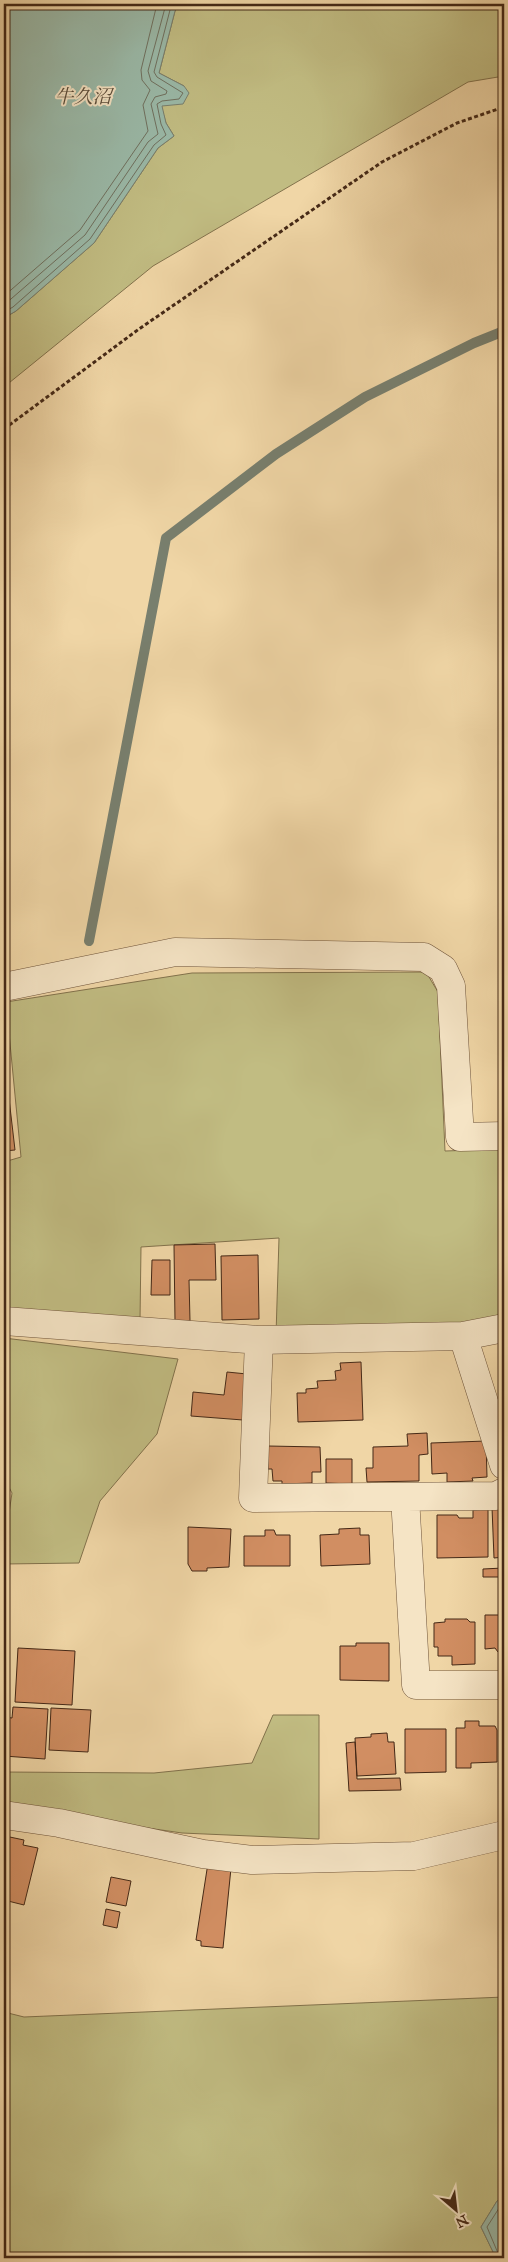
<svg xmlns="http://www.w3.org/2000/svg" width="508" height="2262" font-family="'IM FELL Great Primer','Noto Serif JP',serif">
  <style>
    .green { fill: #c1bc82; stroke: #82724c }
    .water { fill: #9ab9a8; stroke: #787f6e }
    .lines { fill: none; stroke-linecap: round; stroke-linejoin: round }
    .shore { stroke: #6f705f; stroke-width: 1 }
    .stream { stroke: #787f6e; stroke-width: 10 }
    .building { fill: #d18e62; stroke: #442816 }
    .minor-casing { stroke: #6f543a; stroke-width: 29 }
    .path { stroke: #442816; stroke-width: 3; stroke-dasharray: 4 2.5; stroke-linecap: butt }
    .minor { stroke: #f5e4c5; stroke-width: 28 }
    .labels { text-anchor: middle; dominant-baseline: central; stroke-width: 4; stroke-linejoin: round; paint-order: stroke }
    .water-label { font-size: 19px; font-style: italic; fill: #5a4c3a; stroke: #f5e4c5 }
  </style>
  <rect width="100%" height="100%" fill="#f0d6a6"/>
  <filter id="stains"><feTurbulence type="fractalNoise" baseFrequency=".004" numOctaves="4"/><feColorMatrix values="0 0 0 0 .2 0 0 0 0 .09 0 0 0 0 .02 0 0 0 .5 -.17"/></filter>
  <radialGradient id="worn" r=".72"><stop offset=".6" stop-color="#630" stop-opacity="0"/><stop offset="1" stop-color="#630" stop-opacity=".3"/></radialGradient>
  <path class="green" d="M180,4H504V76L468,82L153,266L4,387V318L16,311L94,243L158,148L174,136L166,123L161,106L184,86L159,73L175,11Z
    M426,972L438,992L445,1151L504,1149V1319L474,1324L276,1335L279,1238L141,1247L140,1320L4,1311V1162L21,1157L6,1002L192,973Z
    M4,1338L178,1359L157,1434L100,1501L79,1563L4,1564V1546L12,1493L4,1478Z
    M273,1715H319V1839L182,1833L4,1807V1772L154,1773L252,1763Z
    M504,1997V2197L497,2201L481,2227L496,2258H4V2012L24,2017Z"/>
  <path class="water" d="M4,4H180L175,11L159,73L184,86L189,93L183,104L162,106L166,123L174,136L158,148L94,243L16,311L4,318Z
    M504,2197V2258H496L481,2227L497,2201Z"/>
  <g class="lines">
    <path class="shore" d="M4,296L80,230L148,131L143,105L150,90L142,80L141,70L157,4
      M4,305L85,235L148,142L158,134L151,104L155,97L166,94L167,91L151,81L148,71L166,4
      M4,312L13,307L90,239L154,145L166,135L161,124L157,104L162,101L179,99L183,93L157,77L154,72L170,10L174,4
      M500,2258L487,2227L501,2205L504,2203"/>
    <path class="stream" d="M89,941L166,538L276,454L365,397L474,343L504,331"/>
  </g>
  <path class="building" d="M8,1090L15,1150L4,1151V1091Z
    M215,1244L216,1280H189L190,1321H175L174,1245Z
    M258,1255L259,1319L222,1320L221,1256Z
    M152,1260H170V1295H151Z
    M361,1362L363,1420L298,1422L297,1393H306V1389L318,1388L317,1381L336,1380L335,1371L341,1370L340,1363Z
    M227,1372L247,1374L243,1420L191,1416L193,1392L224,1395Z
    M427,1433L428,1454L419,1455V1481L367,1482L366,1468H373V1447L408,1446L407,1434Z
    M486,1441L487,1477L472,1478L473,1481L447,1482V1473L432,1474L431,1443Z
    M268,1446L320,1447L321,1472H312V1483L282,1484V1481H273L272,1469H268Z
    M326,1459H352V1484L326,1483Z
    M492,1507H504V1557L494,1558Z
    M488,1509V1557L437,1558V1515H457L459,1518H473V1510Z
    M188,1527L231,1529L229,1567L207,1568V1571H192L188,1564Z
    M360,1528V1535H369L370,1564L321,1566L320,1535L339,1534V1529Z
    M265,1530H274L276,1535H290V1566H244V1536H265Z
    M503,1568V1577H483V1569Z
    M485,1615H504V1652H498L495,1648L485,1649Z
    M445,1619H467L470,1622H475V1664L452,1665V1656H438V1647H434V1623L445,1622Z
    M356,1643H389V1681L340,1680V1646H356Z
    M18,1648L75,1651L72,1705L15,1702Z
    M13,1707L48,1709L45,1759L4,1756V1717L12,1718Z
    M51,1708L91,1710L88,1752L49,1750Z
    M465,1721H479V1726H495L497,1730V1762L471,1763V1768H456V1728H465Z
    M405,1729H446V1772L405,1773Z
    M387,1733L388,1742H394L396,1774L357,1776L355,1738L371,1737V1734Z
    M355,1742L357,1779L400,1778L401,1790L349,1791L346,1743Z
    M5,1836L24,1840L23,1845L38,1848L24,1905L4,1900Z
    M208,1863L231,1868L223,1948L201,1946V1941L196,1940Z
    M111,1877L131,1881L126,1906L106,1902Z
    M106,1909L120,1912L117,1928L103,1925Z"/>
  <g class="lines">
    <defs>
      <path id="minor" d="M4,987L175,952L424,957L443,969L451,986L460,1137L504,1136
        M4,1321L259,1340L463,1336L504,1328
        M463,1336L504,1465
        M259,1340L253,1498L496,1496L504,1492
        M405,1497L416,1685H504
        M4,1815L59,1823L203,1854L252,1860L414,1856L504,1835"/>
    </defs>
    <use href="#minor" class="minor-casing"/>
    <path class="path" d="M4,429L139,329L382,162L457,123L504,107"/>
    <use href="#minor" class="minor"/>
  </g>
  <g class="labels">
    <g class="water-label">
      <text x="83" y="96">牛久沼</text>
    </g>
  </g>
  <rect width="508" height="2262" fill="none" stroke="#f0d6a6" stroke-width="20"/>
  <rect x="5" y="5" width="498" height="2252" fill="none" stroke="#442816" stroke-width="2.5"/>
  <rect x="10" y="10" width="488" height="2242" fill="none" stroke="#442816"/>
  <g transform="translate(456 2210) rotate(152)" stroke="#f5e4c5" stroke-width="4" paint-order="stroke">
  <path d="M0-4L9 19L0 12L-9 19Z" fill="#442816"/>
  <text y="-8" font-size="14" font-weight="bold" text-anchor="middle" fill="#442816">N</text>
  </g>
  <rect width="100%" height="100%" filter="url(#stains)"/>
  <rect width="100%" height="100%" fill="url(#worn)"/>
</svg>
